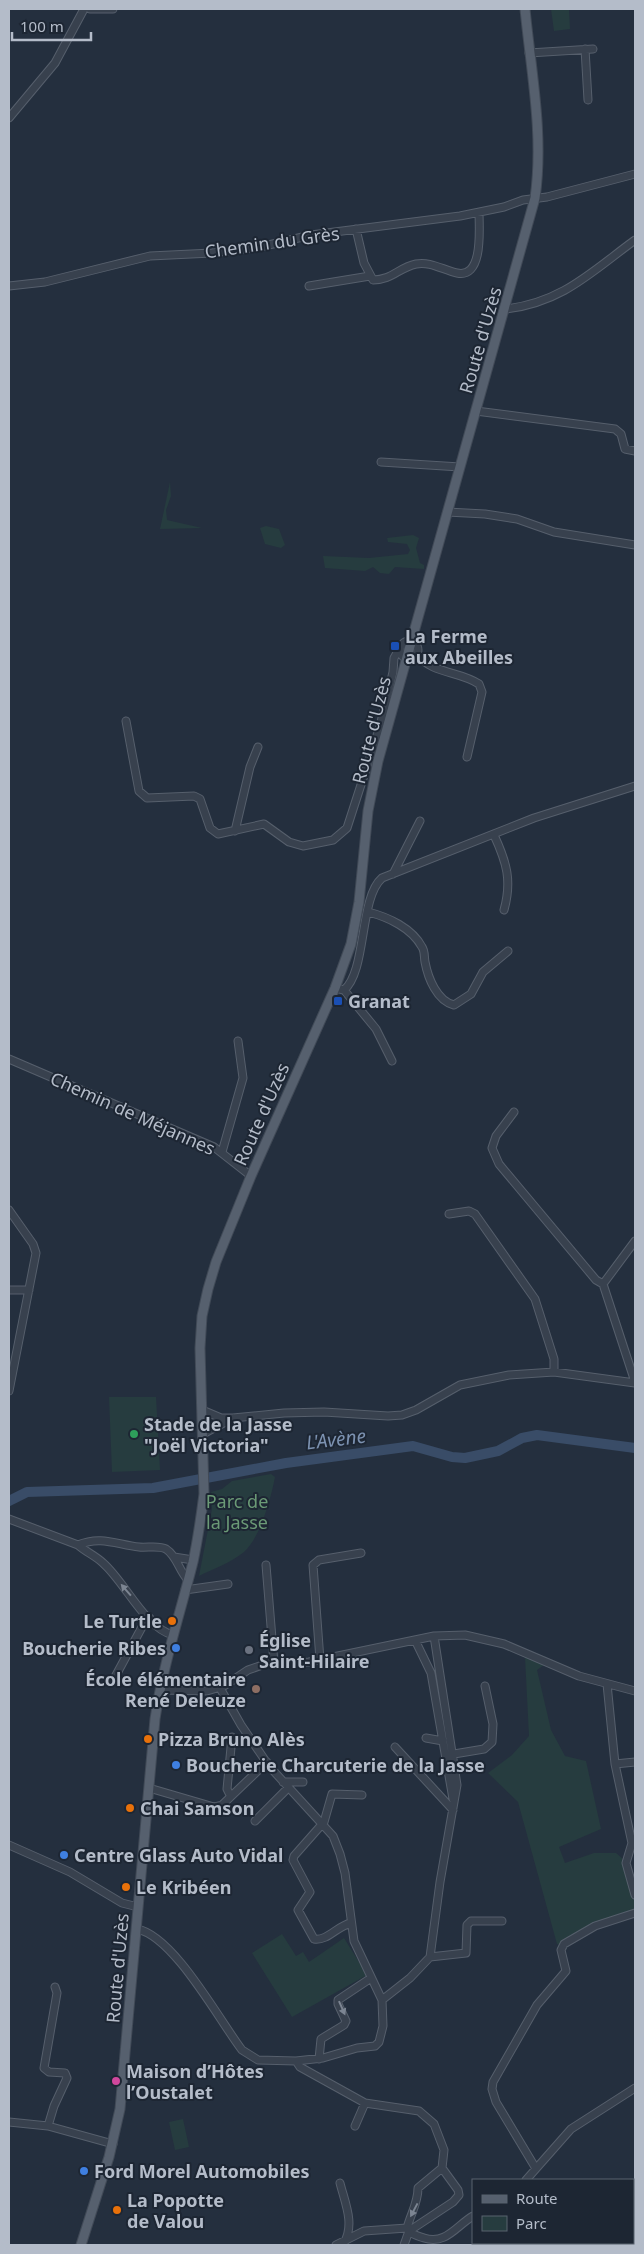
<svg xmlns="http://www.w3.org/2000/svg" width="644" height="2254" font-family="'Noto Sans',sans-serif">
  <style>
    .green { fill: #263c3f }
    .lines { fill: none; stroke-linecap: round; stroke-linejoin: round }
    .river { stroke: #394c67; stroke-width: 10 }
    .minor-casing { stroke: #565f6c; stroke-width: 9 }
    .major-casing { stroke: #414a57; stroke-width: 11 }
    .minor { stroke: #38414e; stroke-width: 7 }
    .major { stroke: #56606e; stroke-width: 9 }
    .oneway { fill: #7c8592 }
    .transit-dot { fill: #1a4fb4; stroke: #1d2633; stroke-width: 2 }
    .leisure-dot { fill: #2e9e5b; stroke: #1d2633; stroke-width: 2 }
    .food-dot { fill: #e8710a; stroke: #1d2633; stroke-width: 2 }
    .shop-dot { fill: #3f7fe0; stroke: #1d2633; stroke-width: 2 }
    .worship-dot { fill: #6b7280; stroke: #1d2633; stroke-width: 2 }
    .education-dot { fill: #8d6e63; stroke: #1d2633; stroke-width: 2 }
    .hotel-dot { fill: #d1479c; stroke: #1d2633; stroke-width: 2 }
    .labels { text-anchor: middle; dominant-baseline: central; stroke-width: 4; stroke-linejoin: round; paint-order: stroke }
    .street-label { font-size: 18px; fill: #b4bcc9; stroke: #1d2633 }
    .poi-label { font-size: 18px; font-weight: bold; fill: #b4bcc9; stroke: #1d2633; text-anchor: start }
    .park-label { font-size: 18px; fill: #6b9a76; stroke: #1d2633 }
    .water-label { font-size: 19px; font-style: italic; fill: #7c92b1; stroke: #1d2633 }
  </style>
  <rect width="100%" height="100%" fill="#242f3e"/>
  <path class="green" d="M551,9H569L570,29L554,31Z
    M170,482L171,496L166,510L167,520L202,528L160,529Z
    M266,526L279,529L285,545L281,548L265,544L260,528Z
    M413,535L419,538L416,548L420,563L424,565V569L395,567L389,574L380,573L373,567L365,571L325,568L323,556L369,558L408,554L410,550L407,544L388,542L387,538Z
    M109,1397H156L160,1470L112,1472Z
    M271,1474L275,1477C271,1498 260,1538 244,1552C232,1562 213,1569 199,1576L212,1509L211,1492L222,1489L232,1481Z
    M525,1657L544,1665L537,1670L551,1730L565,1756L586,1761L601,1829L559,1847L565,1863L594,1853H616L623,1859L635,1899L634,1911L575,1933L563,1946L557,1944L518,1802L488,1773L512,1755L529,1736Z
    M282,1934L296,1956L303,1952L309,1962L344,1938L367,1975L292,2017L252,1953Z
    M183,2119L189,2147L175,2150L169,2122Z"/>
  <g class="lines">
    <path class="river" d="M9,1501L27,1492L153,1488L286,1463L413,1446L452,1457L465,1458L498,1451L522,1438L537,1435L635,1448"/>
    <defs>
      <path id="minor" d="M90,9H113
        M585,49L588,100
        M529,53L593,49
        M9,118L55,63L84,9
        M356,229L364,263L373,280C392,280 398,268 416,264C430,261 443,270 457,273C484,279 479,227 479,212
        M9,286L45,282L150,256L212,253L260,247L311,235L460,216L504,207L523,200L547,197L635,174
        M309,286L370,276
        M506,309C563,302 591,272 635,240
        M476,411L615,429L621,434L625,449L635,451
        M381,462L460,467
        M447,512L485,514L517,519L554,532L635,545
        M400 650a9 9 0 1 1 18 0a9 9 0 1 1-18 0Z
        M418,655C432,674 460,671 479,684L482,692L467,757
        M126,721L139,791L147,798L194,796L200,799L210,828L218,834L264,824L289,842L303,846L333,840L347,828L380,726L393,672L394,658L398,651
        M235,831L250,767L258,747
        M494,835C507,863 512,881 504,910
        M393,874L420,821
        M368,912C388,917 412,928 422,947C425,951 424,957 425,962C428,978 437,1001 454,1005L471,994L483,972L508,951
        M335,988L344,990C367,971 359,898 382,878L534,818L635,786
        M344,990L376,1029L392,1061
        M9,1059L214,1147L251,1176
        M514,1112L496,1136L492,1148L499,1164L596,1280L603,1284L635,1382
        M222,1152L243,1078L238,1041
        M9,1210L33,1244L36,1253L9,1391
        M449,1214L469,1211L475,1214L535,1299L554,1359V1372
        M603,1284L635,1241
        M9,1290H29
        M202,1410L221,1418H233L284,1413L324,1412L388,1416L402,1415L416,1410L460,1385L509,1375L554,1372L635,1383
        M203,1434L233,1418
        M9,1519L78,1545C101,1535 118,1545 139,1547C147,1548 159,1545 166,1549C177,1556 179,1571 188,1580
        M78,1545C86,1552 96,1556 103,1563C125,1582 145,1628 173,1635
        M174,1557L193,1560
        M266,1565L274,1663
        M185,1590L228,1584
        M415,1640L431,1673L453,1799
        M320,1660L313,1565L319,1560L361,1553
        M115,1677L142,1627L150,1618
        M607,1684L615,1764L632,1843L626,1863L635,1895
        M220,1688L241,1725L269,1766L333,1836L340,1854L345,1873L354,1941L382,2000L383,2026L379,2042L375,2046L357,2048L323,2058L296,2061
        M160,1690L207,1691L224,1686L248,1670L268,1663L309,1662L434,1636L465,1635L504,1644L579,1676L635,1691
        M426,1738L443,1741
        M395,1747L453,1810
        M454,1754L484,1749L492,1742L493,1724L485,1686
        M615,1764L635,1762
        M283,1782H303
        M149,1788L214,1807L222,1805L267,1762
        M230,1795L227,1789L232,1737
        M255,1821L288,1788
        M9,1845L70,1872L122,1903L138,1907
        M351,1923C337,1926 328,1941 314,1939L298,1910L310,1892L293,1860L294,1856L324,1822L332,1794L362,1795
        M137,1929C174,1936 219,2020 242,2050L258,2060L296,2061L300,2067L365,2103L419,2111L434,2124L444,2150L442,2168
        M430,1957L466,1953L467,1925L471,1921H502
        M382,2000L410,1978L430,1957L440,1882L457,1785L434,1636
        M319,2059L321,2039L344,2025L346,2021L338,2004V2000L371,1978
        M9,2122L48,2126L113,2144
        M48,2126L54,2106L67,2078L65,2073L49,2072L44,2068L57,1993L55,1987
        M355,2126L365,2103
        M535,2167L496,2102L492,2089L493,2082L537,2005L566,1971L561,1950L564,1944L595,1926L635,1913
        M442,2168L458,2190L459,2195L453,2202L409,2231C413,2235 418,2236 424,2238C446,2245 456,2226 473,2216
        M526,2180L571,2129L635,2088
        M340,2183C345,2203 355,2224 344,2243
        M633,2205H635
        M620,2243L621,2245
        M336,2245L364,2231L407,2228
        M404,2245L409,2231L407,2228C411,2213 418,2203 418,2188L442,2168"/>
      <path id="major" d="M81,2245L109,2157L120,2109L155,1719C163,1665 180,1614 193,1562C198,1539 201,1517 204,1494L200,1348L202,1316L208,1289L216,1262L251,1176L335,988L351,944L359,902L368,811L378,761L535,198C544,135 531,71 525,9"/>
    </defs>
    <use href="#minor" class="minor-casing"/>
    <use href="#major" class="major-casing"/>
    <use href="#minor" class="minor"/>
    <use href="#major" class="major"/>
  </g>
  <defs><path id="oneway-solid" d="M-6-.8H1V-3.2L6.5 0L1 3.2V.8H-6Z" transform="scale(1.25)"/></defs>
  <g class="oneway">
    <use href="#oneway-solid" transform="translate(126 1590) rotate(-131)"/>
    <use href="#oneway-solid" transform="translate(342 2008) rotate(66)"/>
    <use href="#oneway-solid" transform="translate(414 2210) rotate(118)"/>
  </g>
  <g class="transit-dot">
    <rect x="390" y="641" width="10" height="10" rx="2.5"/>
    <rect x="333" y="996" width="10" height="10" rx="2.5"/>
  </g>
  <circle class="leisure-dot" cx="134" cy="1434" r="5"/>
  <g class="food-dot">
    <circle cx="172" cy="1621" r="5"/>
    <circle cx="148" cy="1739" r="5"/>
    <circle cx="130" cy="1808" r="5"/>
    <circle cx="126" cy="1887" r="5"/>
    <circle cx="117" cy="2210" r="5"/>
  </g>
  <g class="shop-dot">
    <circle cx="176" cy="1648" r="5"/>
    <circle cx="176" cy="1765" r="5"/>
    <circle cx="64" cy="1855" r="5"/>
    <circle cx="84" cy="2171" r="5"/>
  </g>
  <circle class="worship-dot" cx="249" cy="1650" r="5"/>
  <circle class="education-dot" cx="256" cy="1689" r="5"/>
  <circle class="hotel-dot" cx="116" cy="2081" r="5"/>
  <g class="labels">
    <g class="street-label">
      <text transform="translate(272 242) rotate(-8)">Chemin du Grès</text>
      <text transform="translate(480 340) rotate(-74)">Route d'Uzès</text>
      <text transform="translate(371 730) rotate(-76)">Route d'Uzès</text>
      <text transform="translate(133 1113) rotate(24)">Chemin de Méjannes</text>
      <text transform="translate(261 1114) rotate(-66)">Route d'Uzès</text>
      <text transform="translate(117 1968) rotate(-85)">Route d'Uzès</text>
    </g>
    <g class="poi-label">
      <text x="405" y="636">La Ferme<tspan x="405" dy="21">aux Abeilles</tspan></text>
      <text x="348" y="1001">Granat</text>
      <text x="144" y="1424">Stade de la Jasse<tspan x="144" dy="21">"Joël Victoria"</tspan></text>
      <text x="162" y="1621" text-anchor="end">Le Turtle</text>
      <text x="259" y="1640">Église<tspan x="259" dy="21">Saint-Hilaire</tspan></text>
      <text x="166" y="1648" text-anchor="end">Boucherie Ribes</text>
      <text x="246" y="1679" text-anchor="end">École élémentaire<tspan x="246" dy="21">René Deleuze</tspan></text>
      <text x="158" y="1739">Pizza Bruno Alès</text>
      <text x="186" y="1765">Boucherie Charcuterie de la Jasse</text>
      <text x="140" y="1808">Chai Samson</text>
      <text x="74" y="1855">Centre Glass Auto Vidal</text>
      <text x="136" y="1887">Le Kribéen</text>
      <text x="126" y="2071">Maison d’Hôtes<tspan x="126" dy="21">l’Oustalet</tspan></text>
      <text x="94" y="2171">Ford Morel Automobiles</text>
      <text x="127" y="2200">La Popotte<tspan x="127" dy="21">de Valou</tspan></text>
    </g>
    <g class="park-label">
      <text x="237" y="1501">Parc de<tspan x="237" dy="21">la Jasse</tspan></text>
    </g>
    <g class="water-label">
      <text transform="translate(336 1439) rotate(-7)">L'Avène</text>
    </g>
  </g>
  <rect width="644" height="2254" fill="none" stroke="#b4bcc9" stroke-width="20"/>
  <rect x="472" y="2179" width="162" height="65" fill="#1d2633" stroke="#59626f"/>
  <rect x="482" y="2195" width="25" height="8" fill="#56606e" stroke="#59626f"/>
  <text x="516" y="2204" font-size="15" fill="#b4bcc9">Route</text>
  <rect x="482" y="2216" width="25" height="15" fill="#263c3f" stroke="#59626f"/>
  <text x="516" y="2229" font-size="15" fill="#b4bcc9">Parc</text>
  <path d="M12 32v8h79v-8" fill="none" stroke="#b4bcc9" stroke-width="2.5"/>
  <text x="20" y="32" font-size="15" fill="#b4bcc9" stroke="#1d2633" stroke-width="4" paint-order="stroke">100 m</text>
</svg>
